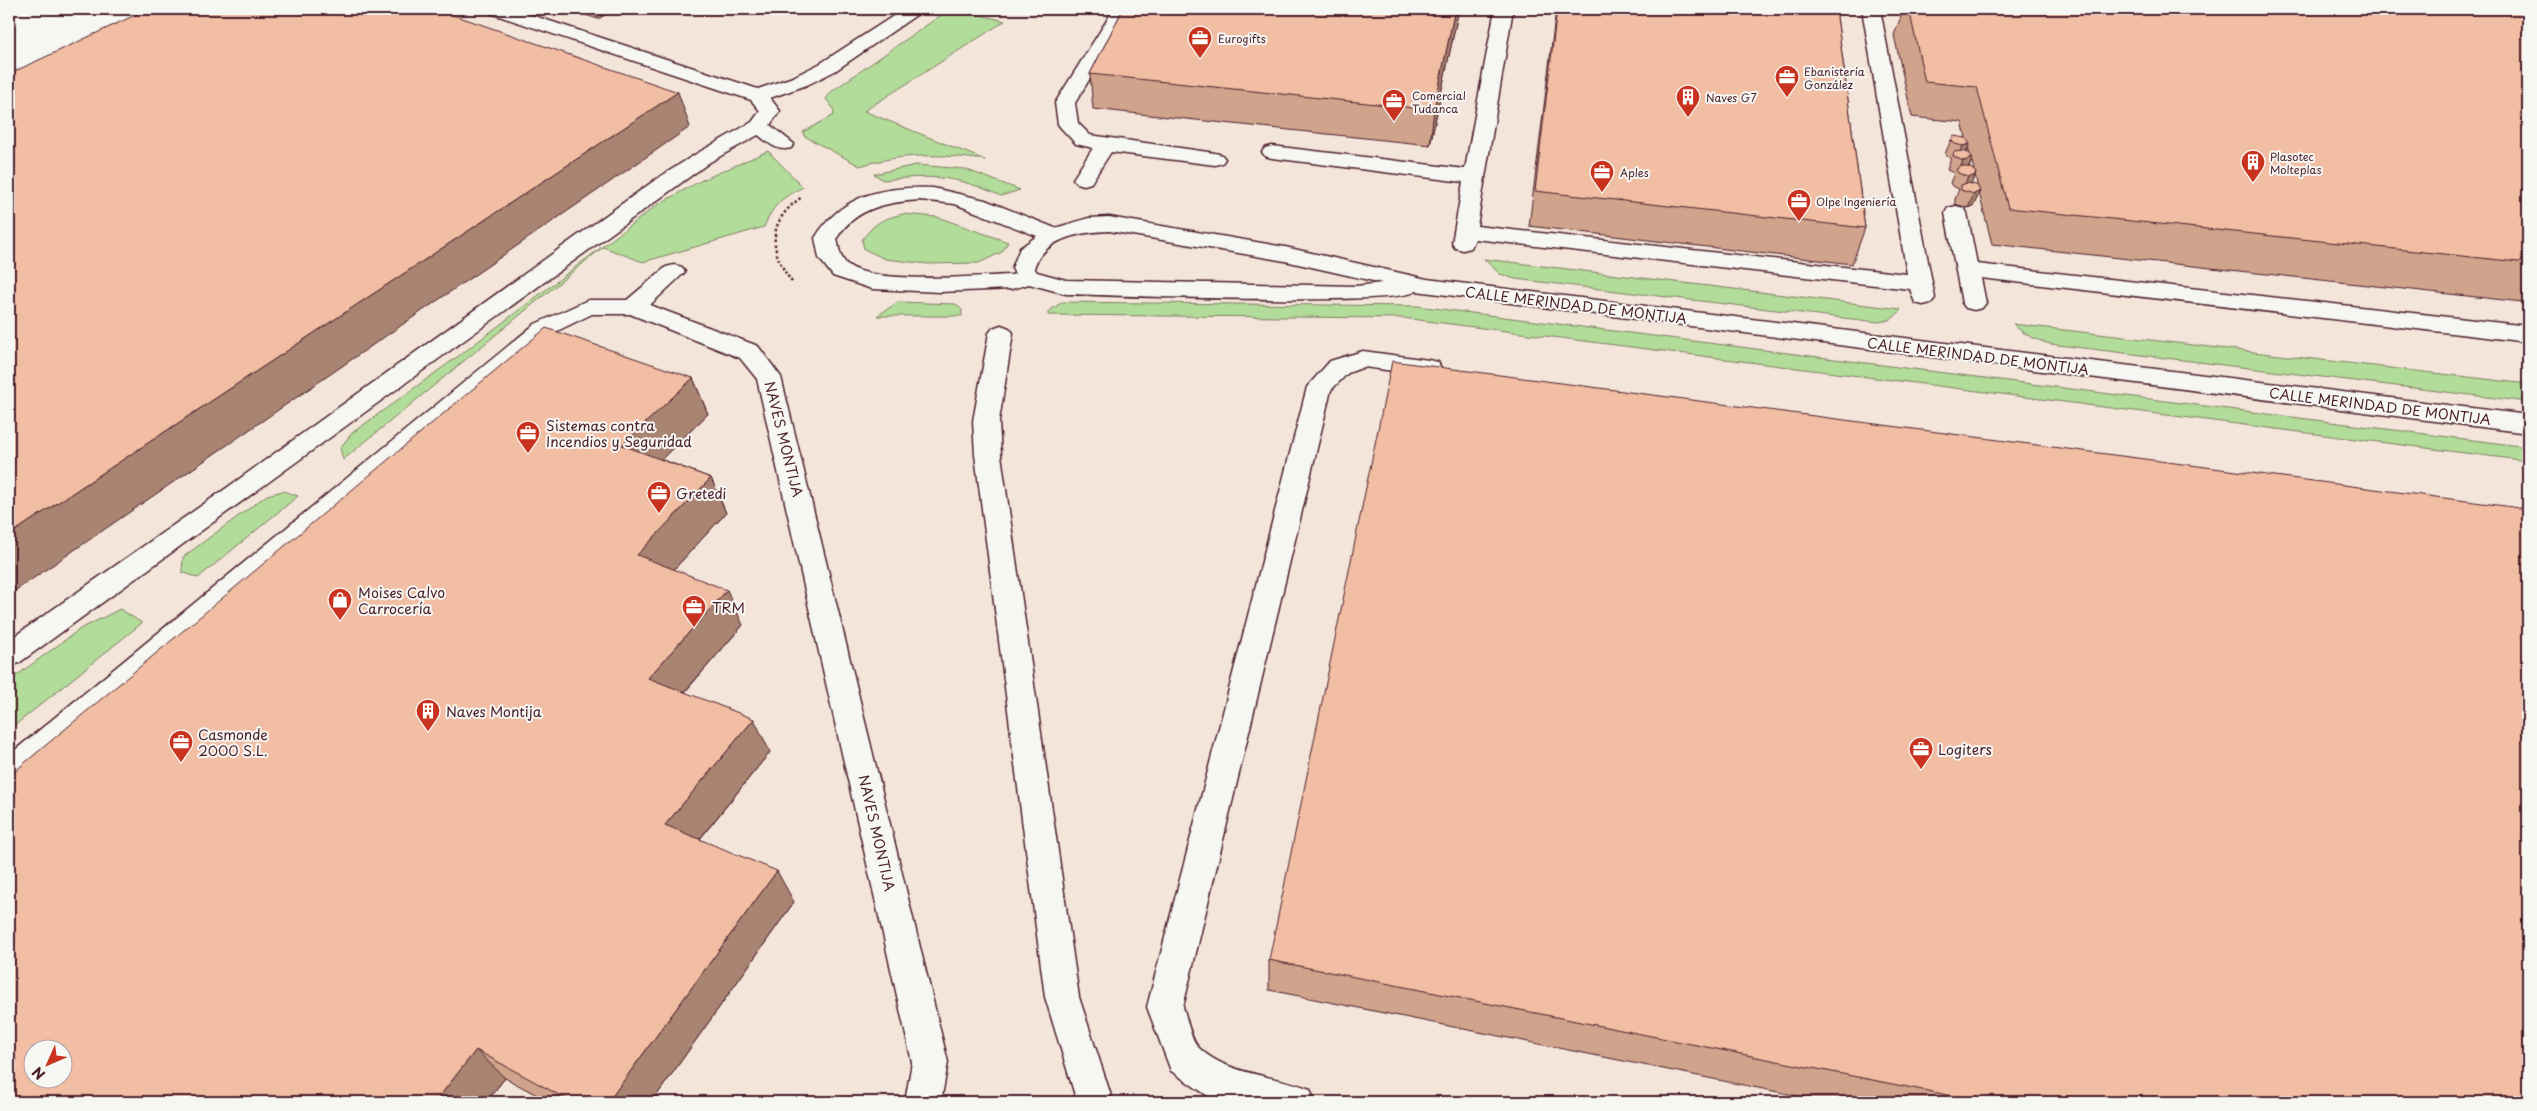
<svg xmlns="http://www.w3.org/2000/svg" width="2537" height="1111" font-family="'Playpen Sans',sans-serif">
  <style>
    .built { fill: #f4e5da; fill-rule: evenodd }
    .green { fill: #b2dc99; stroke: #7e7e62 }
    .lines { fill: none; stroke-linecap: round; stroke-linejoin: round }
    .lane-casing { stroke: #4a1f2b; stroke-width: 3 }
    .street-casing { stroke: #4a1f2b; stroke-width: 3 }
    .path-far1 { stroke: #4a1f2b; stroke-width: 2.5; stroke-dasharray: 2.5 2.5; stroke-linecap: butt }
    .path { stroke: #4a1f2b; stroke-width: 3; stroke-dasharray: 4 4; stroke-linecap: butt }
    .lane { fill: #f6f6f2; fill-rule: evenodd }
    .street { fill: #f6f6f2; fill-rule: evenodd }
    .wall { fill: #cfa38c; stroke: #4a1f2b; fill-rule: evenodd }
    .shaded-wall { fill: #a98472; stroke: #4a1f2b }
    .building { fill: #f1bda3; stroke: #4a1f2b; fill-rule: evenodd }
    .labels { text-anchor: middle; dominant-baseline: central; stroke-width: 4; stroke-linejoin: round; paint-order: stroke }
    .far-poi-label { font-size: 11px; fill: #4a1f2b; stroke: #f6f6f2; text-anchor: start }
    .street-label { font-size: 14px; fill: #4a1f2b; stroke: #f6f6f2 }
    .poi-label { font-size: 14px; fill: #4a1f2b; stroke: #f6f6f2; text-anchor: start }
  </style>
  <rect width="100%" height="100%" fill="#f6f6f2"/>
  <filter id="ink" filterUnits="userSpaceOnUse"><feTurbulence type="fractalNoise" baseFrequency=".02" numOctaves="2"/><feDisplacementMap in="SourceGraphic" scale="10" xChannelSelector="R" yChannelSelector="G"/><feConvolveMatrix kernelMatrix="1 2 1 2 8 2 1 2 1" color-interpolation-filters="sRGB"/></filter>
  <g filter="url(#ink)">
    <path class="built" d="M171,9H2528V1102H9V86ZM32,1048H62V1078H32Z"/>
    <path class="green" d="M961,10L1005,21L864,111L985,160C941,154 903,153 860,166L804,136L803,132L834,115L833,108L826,99L832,91L944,13Z
      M768,151L803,187C780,199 774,204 764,227L643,262L603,247L343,460L340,448L352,433L464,352L657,205L700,181Z
      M916,165L965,169L1020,190L1001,196C955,175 932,175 883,180L874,174Z
      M903,214L937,217L1008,242L1002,252L979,263L928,264L885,259L864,249L862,240C875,222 882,219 903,214Z
      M1484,259L1901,309C1895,319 1889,321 1877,322L1515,279L1500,274Z
      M898,302L956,304L962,310V316H877Z
      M1062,302L1417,306L2528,447V461L1403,318L1048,315V312Z
      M2013,324L2528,384V402L2050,344C2036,340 2023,334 2013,324Z
      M283,491L298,496L198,578L182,572L183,557L267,495Z
      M120,609L142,623L9,730V681L80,629Z"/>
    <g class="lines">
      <defs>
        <path id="lane" d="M487,9H513L758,89L793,77L821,63L904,9H925L835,71L807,85L770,98L780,111L770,125L794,144L791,148C777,152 769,143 758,135L710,162L19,663L9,667V640L228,487L655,180L696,154L752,122L760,111L751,100L490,13Z
          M1114,9H1132L1075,103L1078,123L1090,135L1215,153L1222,155L1225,159L1222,163L1215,165L1111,152L1091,183L1084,185L1077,183L1073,179L1093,148L1076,144L1061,128L1058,124L1055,103Z
          M1495,9H1513L1477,226L1907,274L1862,9H1880L1935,298L1931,303L1923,305L1915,303L1910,289L1475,239L1471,248L1463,250L1455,248L1452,243L1463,182L1272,158L1265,156L1262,152L1265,148L1272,146L1465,169Z
          M1956,206L1964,208L1967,213L1977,264L2528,326V342L1981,278L1986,303L1982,308L1974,310L1966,308L1962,303L1945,213L1948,208Z
          M674,265L682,267L685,272L650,305L758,346L781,377L948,1062L941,1102H905L912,1062L757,379L740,358L630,314H592L551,334L20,782L9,786V755L535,324L588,300H627L666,267Z
          M1001,325L1009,328L1013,333L999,421L1001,455L1079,997L1113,1102H1077L1045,997L975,455L973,421L989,333L993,328Z
          M1363,351L1429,360L1438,362L1441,368L1438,374L1429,376L1364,367L1348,373L1331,390L1183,1007C1187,1018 1190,1038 1198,1047C1228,1076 1273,1074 1310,1089L1315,1102H1222L1211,1098L1171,1071L1147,1007L1307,387L1330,361Z"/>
        <path id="street" d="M933,188L985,200L1055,228L1089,218L1109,217L1285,247L1427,279L2528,415V433L1416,291C1400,307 1109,295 1066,294L1029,284L1012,289L940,292L872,289L833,276L819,258L815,238C842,194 884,186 933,188ZM920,200L955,204L1037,236L1020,248L1012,268L1015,274L1011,275C977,276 874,285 848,265C840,259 839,248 837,238C855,208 887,202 920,200ZM1109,231L1285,261L1382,283L1356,286L1066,280L1037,272L1034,268C1044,238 1081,232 1109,231Z"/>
      </defs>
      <use href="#lane" class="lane-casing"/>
      <use href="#street" class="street-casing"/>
      <path class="path-far1" d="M792,282C768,250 767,221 802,197"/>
      <path class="path" d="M2521,468L2528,469"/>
      <use href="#lane" class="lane"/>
      <use href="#street" class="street"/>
    </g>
    <path class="wall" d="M567,9H615L598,19Z
      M1123,9H1459L1430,145L1093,109L1090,74Z
      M1556,9H1836L1865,228L1852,264L1529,226Z
      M1904,9H2528V295L2522,302L1992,244L1979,193L1974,205L1968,208L1955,204V199L1959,189L1952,186L1950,183L1954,173L1947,170L1951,158H1949L1945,154L1951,140L1966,138L1962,122L1912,117L1894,35ZM1968,148L1970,155L1967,152ZM1972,161L1974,171L1969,167ZM1975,175L1978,188L1971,184Z
      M693,378L708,414L661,459L711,478L726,513L674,569L743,625L685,692L770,752L700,839L794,902L652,1102H550L505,1078L486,1102H9Z
      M1269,960L2528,1102H1828L1269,990Z"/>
    <path class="shaded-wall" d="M594,9H615L598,19Z
      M1455,9H1459L1430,145L1434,110Z
      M678,92L690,127L9,595V535Z
      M1970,144L1964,158L1958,159L1963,146Z
      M1973,158L1967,172L1958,173L1963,161Z
      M1976,173L1970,187L1962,191L1968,177Z
      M1980,191L1974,205L1968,208L1974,194Z
      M693,378L708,414L639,481L622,445Z
      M711,478L726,513L655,590L637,555Z
      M727,590L743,625L667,712L648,678Z
      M754,719L770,752L685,857L665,825Z
      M777,871L794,902L652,1102H608Z
      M476,1050L505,1078L486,1102H435Z"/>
    <path class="building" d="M148,9H436L678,92L9,535V74Z
      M1123,9H1455L1434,110L1090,74Z
      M1557,9H1836L1865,228L1535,191Z
      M1909,9H2528V263L2008,208L1977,87L1925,82Z
      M1954,136L1966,138L1970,144L1963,146L1955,144L1951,140Z
      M1963,151L1969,153L1973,158L1963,161L1953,156L1954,152Z
      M1962,166L1971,168L1976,173L1974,176L1968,177L1958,173L1956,169Z
      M1967,183L1977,185L1980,191L1974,194L1961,190V185Z
      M546,328L693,378L622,445L711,478L637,555L727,590L648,678L754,719L665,825L777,871L608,1102H572L476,1050L435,1102H9V776ZM32,1048H62V1078H32Z
      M1392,361L2528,509V1102H1983L1269,960Z"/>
  </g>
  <defs>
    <symbol id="office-pin" viewBox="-11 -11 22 30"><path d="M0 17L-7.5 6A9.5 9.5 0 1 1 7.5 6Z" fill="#c8321e" stroke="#f6f6f2"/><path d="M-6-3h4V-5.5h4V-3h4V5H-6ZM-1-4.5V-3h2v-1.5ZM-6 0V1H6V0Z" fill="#fff"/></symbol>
    <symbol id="building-pin" viewBox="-11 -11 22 30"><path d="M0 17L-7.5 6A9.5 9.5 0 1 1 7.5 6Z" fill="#c8321e" stroke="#f6f6f2"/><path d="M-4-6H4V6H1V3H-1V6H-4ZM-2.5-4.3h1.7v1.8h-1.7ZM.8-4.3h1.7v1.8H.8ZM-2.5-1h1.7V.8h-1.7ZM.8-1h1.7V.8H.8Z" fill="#fff"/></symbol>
    <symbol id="shop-pin" viewBox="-11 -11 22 30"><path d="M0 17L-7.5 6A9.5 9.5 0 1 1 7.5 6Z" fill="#c8321e" stroke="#f6f6f2"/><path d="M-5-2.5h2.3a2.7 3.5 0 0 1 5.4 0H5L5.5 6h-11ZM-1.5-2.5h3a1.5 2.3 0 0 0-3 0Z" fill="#fff"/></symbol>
  </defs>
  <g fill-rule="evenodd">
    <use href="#office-pin" x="1186" y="24" width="28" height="38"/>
    <use href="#office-pin" x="1773" y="63" width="28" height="38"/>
    <use href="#building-pin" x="1674" y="83" width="28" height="38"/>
    <use href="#office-pin" x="1380" y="87" width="28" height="38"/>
    <use href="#building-pin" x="2239" y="148" width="28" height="38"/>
    <use href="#office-pin" x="1588" y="158" width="28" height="38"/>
    <use href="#office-pin" x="1785" y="187" width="28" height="38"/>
    <use href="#office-pin" x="514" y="419" width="28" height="38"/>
    <use href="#office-pin" x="645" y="479" width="28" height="38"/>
    <use href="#shop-pin" x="326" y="586" width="28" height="38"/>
    <use href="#office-pin" x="680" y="593" width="28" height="38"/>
    <use href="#building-pin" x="414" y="697" width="28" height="38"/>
    <use href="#office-pin" x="167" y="728" width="28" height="38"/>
    <use href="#office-pin" x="1907" y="735" width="28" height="38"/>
  </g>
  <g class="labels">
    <g class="far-poi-label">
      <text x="1218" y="38">Eurogifts</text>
      <text x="1804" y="71">Ebanistería<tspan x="1804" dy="13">González</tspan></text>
      <text x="1412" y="95">Comercial<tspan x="1412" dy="13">Tudanca</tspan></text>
      <text x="1706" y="97">Naves G7</text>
      <text x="2270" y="156">Plasotec<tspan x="2270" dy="13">Molteplas</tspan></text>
      <text x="1620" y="172">Aples</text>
      <text x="1816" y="201">Olpe Ingeniería</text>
    </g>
    <g class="street-label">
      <text transform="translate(1576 305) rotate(7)">CALLE MERINDAD DE MONTIJA</text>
      <text transform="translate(1978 356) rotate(7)">CALLE MERINDAD DE MONTIJA</text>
      <text transform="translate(2380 406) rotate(7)">CALLE MERINDAD DE MONTIJA</text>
      <text transform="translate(784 439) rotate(76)">NAVES MONTIJA</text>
      <text transform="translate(877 833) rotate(77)">NAVES MONTIJA</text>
    </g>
    <g class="poi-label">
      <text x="546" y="425">Sistemas contra<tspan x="546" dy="16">Incendios y Seguridad</tspan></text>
      <text x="676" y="493">Gretedi</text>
      <text x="358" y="592">Moises Calvo<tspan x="358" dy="16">Carrocería</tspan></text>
      <text x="712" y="607">TRM</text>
      <text x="446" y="711">Naves Montija</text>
      <text x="198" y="734">Casmonde<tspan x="198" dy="16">2000 S.L.</tspan></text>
      <text x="1938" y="749">Logiters</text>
    </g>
  </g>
  <rect width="2537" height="1111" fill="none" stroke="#f6f6f2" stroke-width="30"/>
  <rect x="15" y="15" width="2507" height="1081" fill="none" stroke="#4a1f2b" stroke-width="2" filter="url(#ink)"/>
  <g transform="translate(48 1064) rotate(225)"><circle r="24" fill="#f6f6f2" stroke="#b1a0a2"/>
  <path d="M0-4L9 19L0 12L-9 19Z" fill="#c8321e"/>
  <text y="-8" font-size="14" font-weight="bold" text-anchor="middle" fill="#4a1f2b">N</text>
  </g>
</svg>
